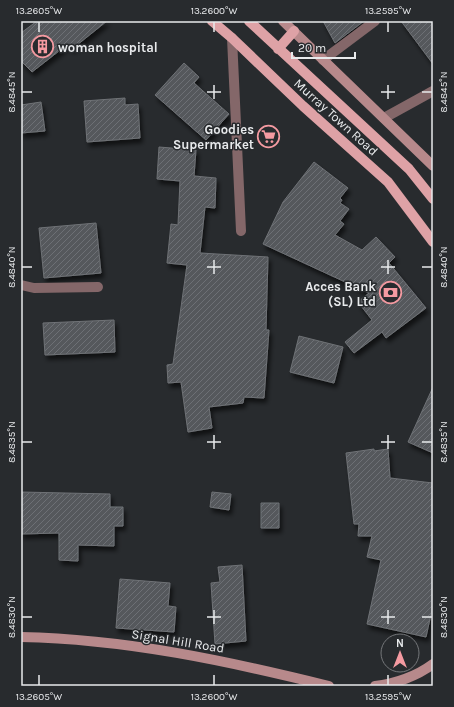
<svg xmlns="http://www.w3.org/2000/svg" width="454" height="707" font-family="Karla,sans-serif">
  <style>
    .building { fill: url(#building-hatch); stroke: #6f7276; filter: url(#shadow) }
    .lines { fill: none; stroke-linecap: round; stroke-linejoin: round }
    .street { stroke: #846769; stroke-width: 10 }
    .secondary { stroke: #b7898b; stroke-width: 10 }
    .primary { stroke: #dea2a6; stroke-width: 10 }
    .ticks { fill: none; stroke: #e8eaec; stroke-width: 1.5 }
    .labels { text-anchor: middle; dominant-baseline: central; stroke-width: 3; stroke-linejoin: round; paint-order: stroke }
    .poi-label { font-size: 13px; font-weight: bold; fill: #e8eaec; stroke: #282b2e; text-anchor: end }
    .street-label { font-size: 13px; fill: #e8eaec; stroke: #282b2e }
    .neatline { fill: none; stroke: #e8eaec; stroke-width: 1.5 }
    .ticks-label { font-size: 10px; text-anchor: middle; fill: #e8eaec }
  </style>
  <defs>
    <pattern id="building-hatch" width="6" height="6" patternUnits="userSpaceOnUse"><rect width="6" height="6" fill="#55585c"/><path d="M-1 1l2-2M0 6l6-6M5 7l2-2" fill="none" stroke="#6d7074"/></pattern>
    <filter id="shadow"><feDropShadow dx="2.5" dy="4.5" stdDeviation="2" flood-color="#0009"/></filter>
  </defs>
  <rect width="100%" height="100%" fill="#282b2e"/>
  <path class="building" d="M37,21H107L72,49L68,44L32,72L21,61V33Z
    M323,21H364L335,43Z
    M401,21H433V64Z
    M184,63L199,77L194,83L229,114L206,140L155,95Z
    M125,98V105L138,104L140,138L87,142L84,101Z
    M41,102L45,131L21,133V105Z
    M159,147L196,150L194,176L216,178L215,208L205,207L200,253L268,257L266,330H269L264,398L244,397L243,403L209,407L212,428L188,432L181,382L168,383L167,365L173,364L187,265L167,263L171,224L178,225L180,181L157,179Z
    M314,162L348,188L340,198L342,200L340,203L349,209L340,221L344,224L335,235L362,250L376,237L395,257L389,263L426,308L386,338L382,332L354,353L345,342L372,320L358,302L369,293L263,244L283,202Z
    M96,223L101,273L44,278L39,228Z
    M114,320L115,352L45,355L43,323Z
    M299,336L343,347L334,383L290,372Z
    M433,387V453L408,442Z
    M374,449V451L388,449L390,478L433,483V605L426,637L367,624L381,560L367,557L372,536H358L359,524H354L346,453Z
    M21,492L110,494V507H123V526H114V546L78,545V561L59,560V533L21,534Z
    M212,492L231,494L229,510L210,507Z
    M261,503H279V528H261Z
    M242,565L246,641L215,644L211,583L220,582L218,567Z
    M120,579L170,583L168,606L176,607L174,632L116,628Z"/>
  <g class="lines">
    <path class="street" d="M232,38L241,231
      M323,60L375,21
      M384,118L433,91
      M21,285L34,288L98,287"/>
    <path class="secondary" d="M283,21L433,166
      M21,637C126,639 228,661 329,686
      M375,686C395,684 417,676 433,664"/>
    <path class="primary" d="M212,21L232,38L303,106L388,182L433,242
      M249,21L409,169L433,199
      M278,49L294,31"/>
  </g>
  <path class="ticks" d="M39,22V32M214,22V32M388,22V32M214,85V99M388,85V99M22,92H32M207,92H221M381,92H395M422,92H432M214,260V274M388,260V274M22,267H32M207,267H221M381,267H395M422,267H432M214,435V449M388,435V449M22,442H32M207,442H221M381,442H395M422,442H432M214,610V624M388,610V624M22,617H32M207,617H221M381,617H395M422,617H432M39,675V685M214,675V685M388,675V685"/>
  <defs>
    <symbol id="building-ring" viewBox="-11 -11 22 22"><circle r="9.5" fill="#282b2e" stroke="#f49aa1" stroke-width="1.5"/><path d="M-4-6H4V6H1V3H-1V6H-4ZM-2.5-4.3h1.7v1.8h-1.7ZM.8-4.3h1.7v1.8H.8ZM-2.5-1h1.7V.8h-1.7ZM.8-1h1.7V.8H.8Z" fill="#f49aa1"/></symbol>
    <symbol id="supermarket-ring" viewBox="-11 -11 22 22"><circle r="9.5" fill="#282b2e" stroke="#f49aa1" stroke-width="1.5"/><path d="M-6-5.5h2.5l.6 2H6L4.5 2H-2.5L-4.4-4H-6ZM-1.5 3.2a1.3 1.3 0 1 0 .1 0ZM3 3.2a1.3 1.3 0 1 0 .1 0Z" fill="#f49aa1"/></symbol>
    <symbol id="bank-ring" viewBox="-11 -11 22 22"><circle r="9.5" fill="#282b2e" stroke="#f49aa1" stroke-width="1.5"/><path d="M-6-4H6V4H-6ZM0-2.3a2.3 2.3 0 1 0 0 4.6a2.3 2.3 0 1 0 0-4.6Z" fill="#f49aa1"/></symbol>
  </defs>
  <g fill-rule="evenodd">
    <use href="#building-ring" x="30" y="34" width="25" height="25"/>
    <use href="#supermarket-ring" x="256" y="124" width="25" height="25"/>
    <use href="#bank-ring" x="378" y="280" width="25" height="25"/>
  </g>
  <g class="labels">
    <g class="poi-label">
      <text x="58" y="47" text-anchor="start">woman hospital</text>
      <text x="254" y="129">Goodies<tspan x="254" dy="15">Supermarket</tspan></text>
      <text x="376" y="286">Acces Bank<tspan x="376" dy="15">(SL) Ltd</tspan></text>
    </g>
    <g class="street-label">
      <text transform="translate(336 117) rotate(42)">Murray Town Road</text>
      <text transform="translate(178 641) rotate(9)">Signal Hill Road</text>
    </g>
  </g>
  <rect width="454" height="707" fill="none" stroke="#282b2e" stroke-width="44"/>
  <g transform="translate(400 653)"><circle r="19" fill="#282b2e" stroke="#75777a"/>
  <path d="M0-3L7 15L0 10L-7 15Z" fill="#f49aa1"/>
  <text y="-6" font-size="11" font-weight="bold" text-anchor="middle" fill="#e8eaec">N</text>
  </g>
  <path d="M292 52v6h63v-6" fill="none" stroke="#e8eaec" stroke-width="2"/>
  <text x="298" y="52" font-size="12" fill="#e8eaec" stroke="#282b2e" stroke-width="3" paint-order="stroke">20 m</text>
  <rect x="22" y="22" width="410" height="663" class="neatline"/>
  <g class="ticks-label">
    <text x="39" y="14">13.2605°W</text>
    <text x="214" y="14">13.2600°W</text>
    <text x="388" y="14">13.2595°W</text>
    <text transform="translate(11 92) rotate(-90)" y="4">8.4845°N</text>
    <text transform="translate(443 92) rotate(-90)" y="4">8.4845°N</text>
    <text transform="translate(11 267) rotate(-90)" y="4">8.4840°N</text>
    <text transform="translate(443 267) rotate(-90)" y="4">8.4840°N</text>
    <text transform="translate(11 442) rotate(-90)" y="4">8.4835°N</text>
    <text transform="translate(443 442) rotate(-90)" y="4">8.4835°N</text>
    <text transform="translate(11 617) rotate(-90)" y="4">8.4830°N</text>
    <text transform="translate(443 617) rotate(-90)" y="4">8.4830°N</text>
    <text x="39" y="700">13.2605°W</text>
    <text x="214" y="700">13.2600°W</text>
    <text x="388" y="700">13.2595°W</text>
  </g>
</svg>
